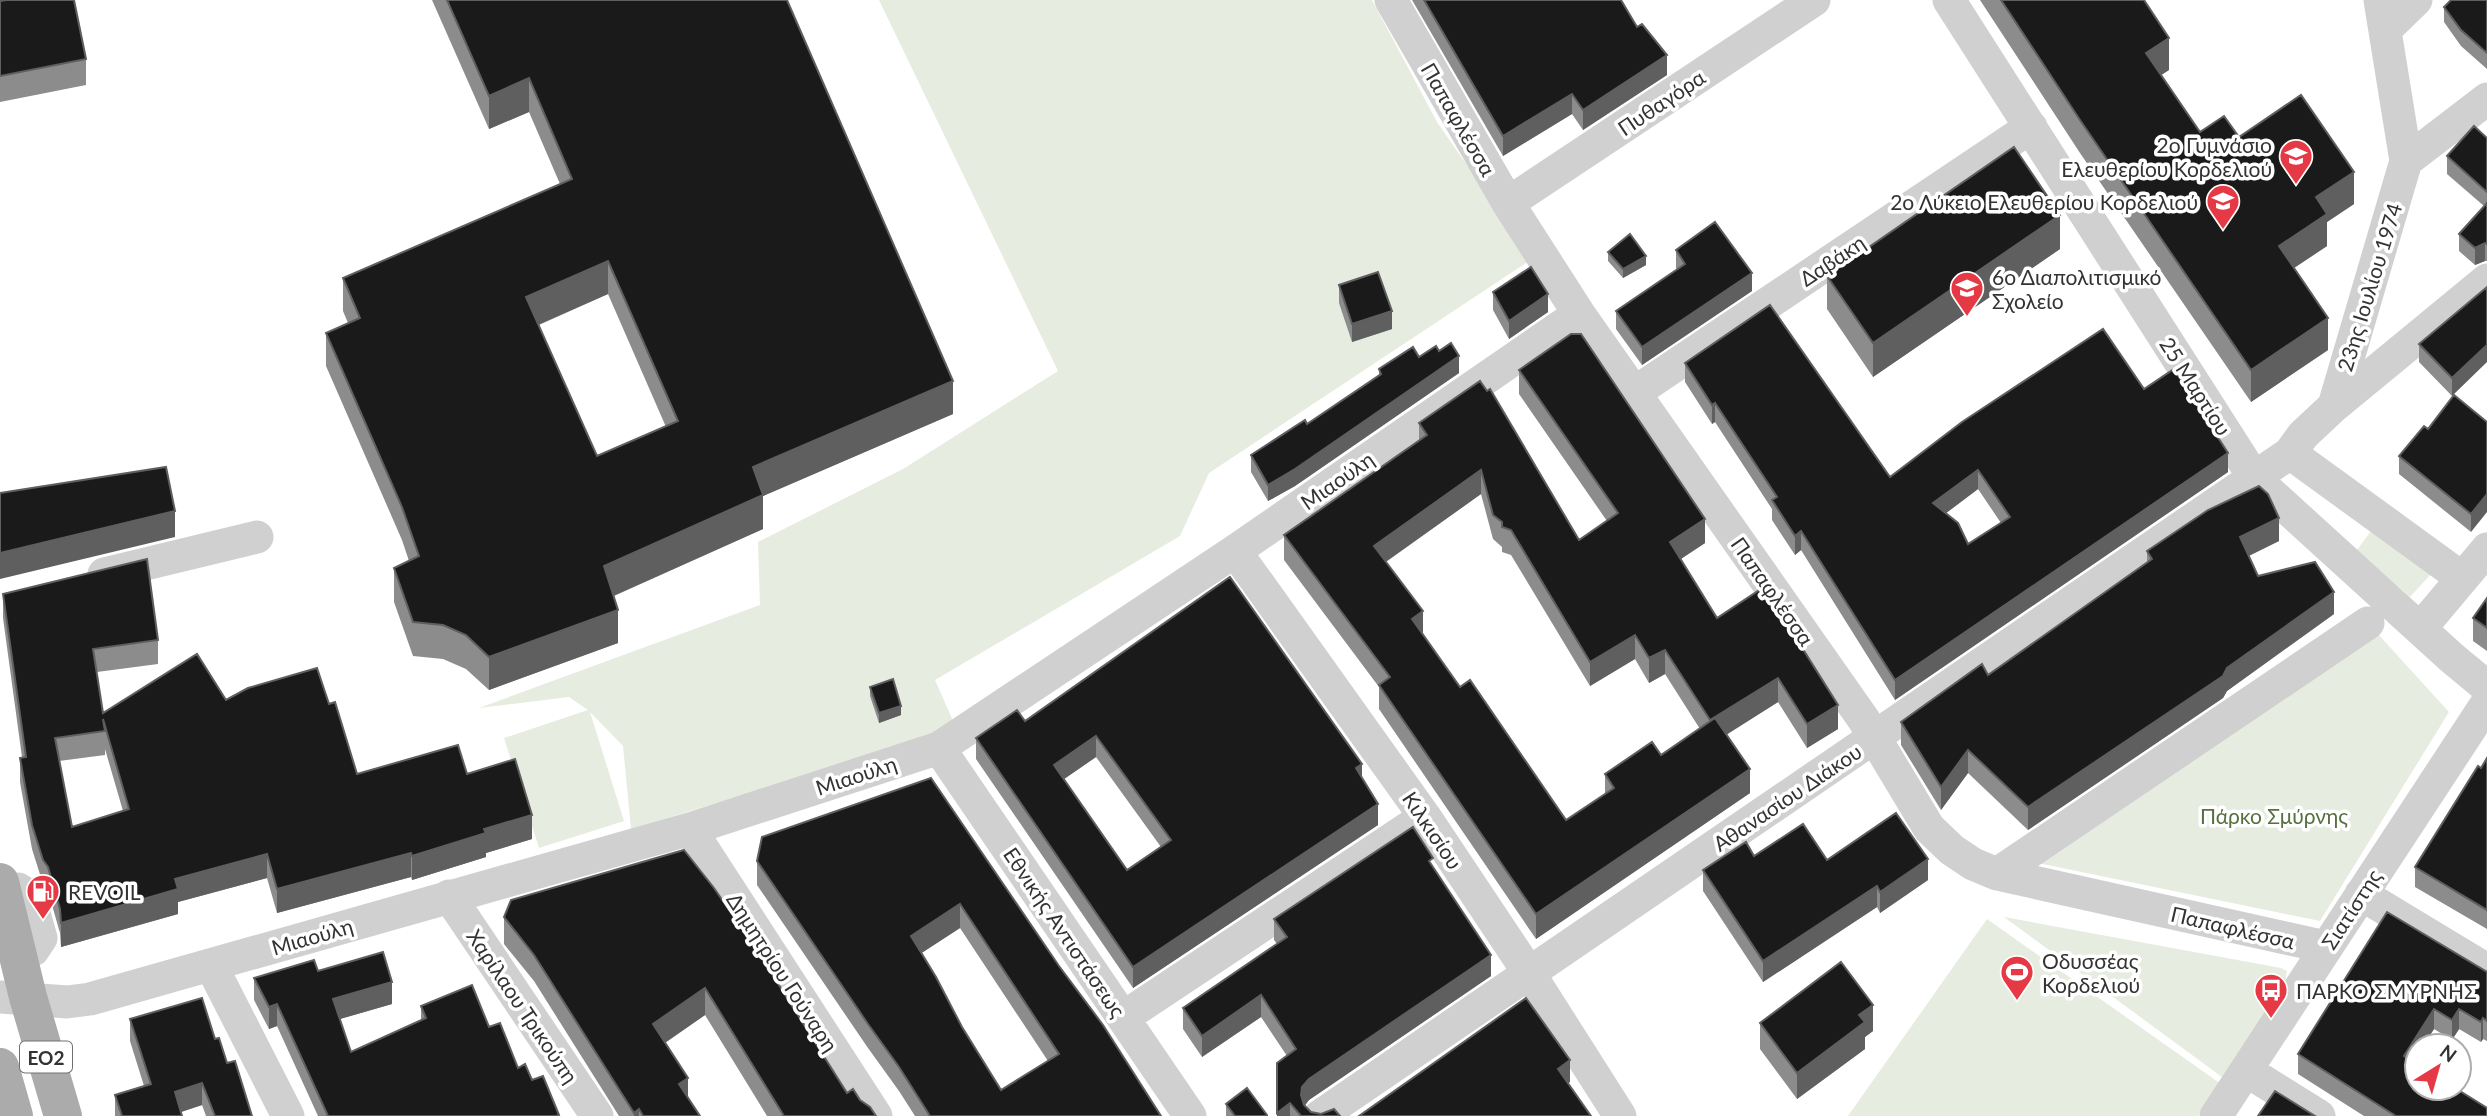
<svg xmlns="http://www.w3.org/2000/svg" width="2487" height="1116" font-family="Lato,sans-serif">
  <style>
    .green { fill: #e6ecdf }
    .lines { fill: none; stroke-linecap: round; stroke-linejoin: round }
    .minor { stroke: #d0d0d0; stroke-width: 33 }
    .major { stroke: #ababab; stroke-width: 38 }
    .wall { fill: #8c8c8c; fill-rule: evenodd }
    .shaded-wall { fill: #5f5f5f }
    .building { fill: #1a1a1a; stroke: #5f5f5f; stroke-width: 2; fill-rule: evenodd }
    .labels { text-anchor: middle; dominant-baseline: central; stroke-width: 7; stroke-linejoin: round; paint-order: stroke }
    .shield { fill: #fff; stroke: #707070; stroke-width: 2 }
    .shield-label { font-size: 19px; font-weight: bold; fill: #333 }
    .street-label { font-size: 21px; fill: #333; stroke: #fff }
    .poi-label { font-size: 21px; fill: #333; stroke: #fff; text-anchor: start }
    .park-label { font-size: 21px; fill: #56703f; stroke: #fff }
  </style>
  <rect width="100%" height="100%" fill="#fff"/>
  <path class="green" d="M879,0H1372L1437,122L1532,259L1209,473L1180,536L935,680L957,730L631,829L623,746L590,712L624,821L539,848L504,738L588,710L569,697L479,708L760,605L758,542L903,469L1058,371Z
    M2374,527L2431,574L2410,597L2357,550Z
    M2377,633L2449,712L2320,921L2033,862Z
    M2004,917L2281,968L2287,971L2285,983L2222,1077Z
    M1987,919L2221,1084L2198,1116H1848Z"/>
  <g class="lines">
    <path class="minor" d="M1391,0L1508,203L1579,314L1864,720L1929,828L1952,850L1973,864L1997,874L2326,947
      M1949,0L2255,479L2452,658L2487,687
      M2380,0L2406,161
      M2386,29L2416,0
      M1508,203L1814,0
      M1634,393L2031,127
      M2334,406L2487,280
      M2290,453L2462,578
      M1235,551L1425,817L1529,973L1620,1116
      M104,574L257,537
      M2420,629L2487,549
      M939,748L1190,1116
      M690,829L876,1116
      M1997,874L2368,623
      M18,889L29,896L41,938L33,950
      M2361,894L2487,970
      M449,896L597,1116
      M211,965L288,1116
      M0,997L67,1002L90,999L690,829L939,748L1235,551L1579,314
      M1124,1017L1425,817
      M2247,1071L2319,1116
      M1320,1116L2290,453L2303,435L2334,406L2406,161L2487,99
      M2216,1116L2487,703"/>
    <path class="major" d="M0,882L28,997L63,1116
      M0,1067L14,1116"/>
  </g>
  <path class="wall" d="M432,0H787L953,414L763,496V529L614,596L618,643L489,690L466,669L443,659L413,656L394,602V568L409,561L402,540L326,366V333L348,323L343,311V278L560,184L529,112L489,129ZM608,294L666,427L597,456L539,325Z
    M1412,0H1621L1667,75L1583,130L1572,114L1503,156Z
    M1980,0H2144L2169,70L2161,75L2200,132L2239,137L2354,204L2327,222V246L2294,268L2328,350L2251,402L2080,153Z
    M0,1L86,59V85L0,102Z
    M2487,1V69L2461,46L2444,22V7Z
    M2487,138V261H2485L2475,265L2459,251V234L2484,206L2447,174V156Z
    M2060,249L1873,377L1827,309V276Z
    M1676,250L1752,291L1642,365L1616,329V311L1677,270L1676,268Z
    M1608,252L1646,265L1623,278L1608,261Z
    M1339,285L1392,329L1352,342L1339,303Z
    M2487,287L2452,396L2419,362V344Z
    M1493,292L1548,312L1509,339L1493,310Z
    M1439,351L1459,373L1295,486L1268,501L1251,472V455L1307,424L1379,376V369Z
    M1685,363L1890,477L2144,389L2228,472L1895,700L1801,550L1795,555L1772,520V509L1715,422L1712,424L1685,382ZM1978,489L2001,523L1968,544L1946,513Z
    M1519,370L1705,543L1681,559L1717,618L1838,729L1807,748L1778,702L1726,735L1750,793L1536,939L1379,709V687L1284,560V535L1419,440V423L1579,540L1607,521L1519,394ZM1481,494L1493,539L1502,547V552L1511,555L1590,686L1635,659L1649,683L1665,674L1700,729L1661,755L1605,774V794L1566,820L1460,687L1423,634L1386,562Z
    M2487,422L2471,532L2399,474V456L2428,429Z
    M2279,541L2249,556L2258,576L2334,614L2227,691L2223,698L2028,830L1968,773L1941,810L1901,745V722L1988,675L2147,562V551Z
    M3,594L158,640V664L97,672L103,713L226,700L329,704L357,774H467L532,839L486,853V857L412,880L411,877L277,913L267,878L178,902V914L61,947L60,933L48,891L43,884L32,849L20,782V758L22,757L3,618ZM105,749L123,811L72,827L59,761L105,755Z
    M2487,598V651L2473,641V618Z
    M870,687L901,715L879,723L870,696Z
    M1025,721L1362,777L1378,825L1133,988L976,759V738ZM1096,757L1161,847L1127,870L1064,779Z
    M2487,758V929L2415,887V867Z
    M931,778L1161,1116H915L899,1091L868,1048L757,885V861ZM960,928L1048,1061L1001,1090L962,1027L921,953Z
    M684,850L847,1093L860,1100L876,1116H767L705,1015L665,1043L688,1097L700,1116H619L534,981L504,944V917Z
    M1754,856L1827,860L1928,880L1880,913L1877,907L1763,982L1703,891V870Z
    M1433,867L1491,976L1309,1100L1305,1106L1311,1112L1340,1116H1277V1063L1287,1056L1261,1017L1202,1057L1183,1029V1008L1277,944L1274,940V919Z
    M318,971L392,1004L340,1019L351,1052L421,1021V1006L489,1027L518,1068L532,1080L559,1116H318L277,1026L269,1029L254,1000V978Z
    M2487,972V1041L2483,1039L2481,1042L2459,1029L2452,1040L2434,1029L2413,1061L2487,1116H2364L2298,1074V1054Z
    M130,1019L215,1039L252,1116H206L202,1105L181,1112L182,1116H115V1095L144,1086L130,1041Z
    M1760,1023L1873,1031L1865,1037V1049L1797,1099L1760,1049Z
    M1226,1104L1267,1116H1226Z"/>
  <path class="shaded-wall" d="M2169,38V70L2146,85V53Z
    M1667,55V75L1583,130V110Z
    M529,78V112L489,129V96Z
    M1572,94V114L1503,156V136Z
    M2354,172V204L2327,222V246L2279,278V246L2316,197Z
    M2060,215V249L1873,377V343Z
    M2485,243V261L2475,265V248Z
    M1646,256V265L1623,278V269Z
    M608,261V294L526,330V297Z
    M1752,273V291L1642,365V347Z
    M1548,294V312L1509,339V321Z
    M1392,311V329L1352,342V324Z
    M2328,318V350L2251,402V370Z
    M2487,345V362L2452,396V378Z
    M1459,356V373L1295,486L1268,501V485Z
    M953,381V414L763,496V529L604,600V566L753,467Z
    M1715,403V422L1712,424V405Z
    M2228,453V472L1895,700V680Z
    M1481,470V494L1374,570V546Z
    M1978,470V489L1933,523V503Z
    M2487,494V512L2471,532V514Z
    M175,511V537L0,579V553Z
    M2279,518V541L2240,560V537Z
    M1705,519V543L1670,566V542Z
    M1801,531V550L1795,555V536Z
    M2334,592V614L2227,691L2223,698L2028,830V807L2227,668Z
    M618,610V643L489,690V657Z
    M1423,611V635L1412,619Z
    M1635,635V659L1590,686V662Z
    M1665,650V674L1649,683V658Z
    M1778,678V702L1710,745V720Z
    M1838,705V729L1807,748V724Z
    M901,706V715L879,723V713Z
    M1096,736V757L1054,786V765Z
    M1968,750V773L1941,810V787Z
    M1362,764V785L1356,768Z
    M1750,769V793L1536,939V914Z
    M1378,804V825L1133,988V967Z
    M532,815V839L486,853V857L412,880V856L484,829Z
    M411,853V877L277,913V889Z
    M267,854V878L178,902V914L61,947V923L175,879Z
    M1928,859V880L1880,913V892Z
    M1877,886V907L1763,982V961Z
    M960,904V928L911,960V936Z
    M1491,955V976L1309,1100L1302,1108L1301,1095L1302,1087L1309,1079Z
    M392,982V1004L333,1021V999Z
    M705,988V1015L653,1051V1024Z
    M1261,995V1017L1202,1057V1036Z
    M277,1004V1026L269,1029V1007Z
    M1873,1005V1031L1865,1037V1049L1797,1099V1073L1859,1015Z
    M2434,1009V1029L2423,1046H2417V1055L2404,1076V1056Z
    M2459,1009V1029L2452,1040V1020Z
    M2483,1018V1039L2481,1042V1022Z
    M1570,1060V1082L1558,1090V1069Z
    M688,1078V1105L679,1084Z
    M202,1083V1105L175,1114V1092Z
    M1290,1103V1116H1277V1113Z
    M639,1109V1116H634V1113Z"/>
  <path class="building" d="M6,0H74L86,59L0,76V1Z
    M447,0H787L953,381L753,467L763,495L604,566L618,610L489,657L466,635L443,625L413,622L394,568L419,556L402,507L326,333L360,318L343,278L572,179L529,78L489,96ZM608,261L678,421L597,456L526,297Z
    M1424,0H1621L1637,27L1642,24L1667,55L1583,110L1572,94L1503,136Z
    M2001,0H2144L2169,38L2146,53L2200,132L2224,116L2239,137L2301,95L2354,172L2316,197L2327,214L2279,246L2328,318L2251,370L2080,120Z
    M2451,0H2486L2487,1V53L2461,30L2444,7Z
    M2474,126L2487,138V192L2447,156Z
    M2014,147L2060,215L1873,343L1827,276Z
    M2487,203V244L2485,243L2475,248L2459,234Z
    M1715,222L1752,273L1642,347L1616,311L1685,264L1676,250Z
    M1630,234L1646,256L1623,269L1608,252Z
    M1531,267L1548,294L1509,321L1493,292Z
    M1378,272L1392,311L1352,324L1339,285Z
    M2487,287V345L2452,378L2419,344Z
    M1770,305L1890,477L1962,422L2103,329L2144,389L2174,369L2228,453L1895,680L1801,531L1795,536L1772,500L1777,497L1715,403L1712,405L1685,363ZM1978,470L2010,517L1968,544L1958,523L1933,503Z
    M1571,334H1581L1705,519L1670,542L1717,618L1764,587L1838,705L1807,724L1778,678L1710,720L1665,650L1649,658L1635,635L1590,662L1511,530L1502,527V522L1493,515L1481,470L1374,546L1423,611L1412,619L1460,687L1470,680L1566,820L1614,788L1605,774L1652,742L1661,755L1715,718L1750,769L1536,914L1379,685L1390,677L1284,535L1427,435L1419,423L1480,381L1487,391L1490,389L1579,540L1618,513L1519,370Z
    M1451,343L1459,356L1295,469L1268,485L1251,455L1305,420L1307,424L1381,374L1379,369L1413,347L1419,357L1436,346L1439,351Z
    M2454,395L2487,422V494L2471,514L2399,456L2424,426L2428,429Z
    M166,467L175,511L0,553V493Z
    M2259,486L2268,494L2279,518L2240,537L2258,576L2315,562L2334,592L2227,668L2223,676L2028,807L1968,750L1941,787L1901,722L1982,664L1988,675L2152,559L2147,551L2208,510Z
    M147,559L158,640L93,649L103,713L197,654L226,700L248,688L317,668L329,704L335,702L357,774L458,745L467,774L515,759L532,815L484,829L486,833L412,856L411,853L277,889L267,854L175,879L178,889L61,923L60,909L48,867L43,860L32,825L20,758L26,757L3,594ZM103,719L129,809L72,827L55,738L105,731Z
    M1230,577L1362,764L1356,768L1378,804L1133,967L976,738L1017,710L1025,721ZM1096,736L1171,840L1127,870L1054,765Z
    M2487,598V628L2473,618Z
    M893,679L901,706L879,713L870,687Z
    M2487,758V910L2415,867L2478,766L2481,768Z
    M931,778L1059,966L1103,1025L1161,1116H930L899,1067L868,1024L757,861L762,837ZM960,904L1059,1054L1001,1090L962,1027L936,977L911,936Z
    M1896,813L1928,859L1880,892L1877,886L1763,961L1703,870L1746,842L1754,856L1803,824L1827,860Z
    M1413,827L1433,858L1429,861L1491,955L1309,1079L1302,1087L1301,1095L1304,1105L1311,1112L1321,1114L1334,1109L1340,1116H1301L1290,1103L1277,1113V1063L1296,1049L1261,995L1202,1036L1183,1008L1287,937L1274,919Z
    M684,850L714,888L760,955L847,1093L853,1089L860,1100L870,1107L876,1116H784L705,988L653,1024L688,1078L679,1084L700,1116H643L639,1109L634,1113L534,955L504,917L511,900Z
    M2387,912L2487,972V1021L2483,1018L2481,1022L2459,1009L2452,1020L2434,1009L2404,1056L2417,1064V1088H2455L2487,1108V1116H2396L2298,1054Z
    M383,952L392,982L333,999L351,1052L426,1018L421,1006L472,985L489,1027L500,1023L518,1068L525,1064L532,1080L543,1076L559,1115L556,1116H328L277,1004L269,1007L254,978L314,960L318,971Z
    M1841,962L1873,1005L1859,1015L1865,1022L1797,1073L1760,1023Z
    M202,998L215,1039L219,1038L227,1063L235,1061L252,1116H215L202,1083L175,1092L182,1116H122L115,1095L151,1084L130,1019Z
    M1526,998L1570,1060L1558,1069L1591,1116H1359Z
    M1247,1088L1267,1115V1116H1235L1226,1104Z
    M2275,1091L2315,1116H2258Z"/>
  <defs>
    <symbol id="school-pin" viewBox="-11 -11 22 30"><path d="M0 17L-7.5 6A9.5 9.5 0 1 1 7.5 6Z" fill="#e63946" stroke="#fff"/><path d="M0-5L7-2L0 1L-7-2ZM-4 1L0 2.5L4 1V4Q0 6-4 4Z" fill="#fff"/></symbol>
    <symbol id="fuel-pin" viewBox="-11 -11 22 30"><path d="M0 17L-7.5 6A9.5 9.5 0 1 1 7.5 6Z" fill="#e63946" stroke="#fff"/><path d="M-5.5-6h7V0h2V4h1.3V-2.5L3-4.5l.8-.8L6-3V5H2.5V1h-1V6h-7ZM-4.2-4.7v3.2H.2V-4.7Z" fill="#fff"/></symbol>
    <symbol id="stadium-pin" viewBox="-11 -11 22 30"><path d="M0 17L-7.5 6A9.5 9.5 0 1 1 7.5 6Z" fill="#e63946" stroke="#fff"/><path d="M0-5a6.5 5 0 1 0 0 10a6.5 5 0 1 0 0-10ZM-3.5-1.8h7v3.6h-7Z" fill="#fff"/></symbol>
    <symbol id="bus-pin" viewBox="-11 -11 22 30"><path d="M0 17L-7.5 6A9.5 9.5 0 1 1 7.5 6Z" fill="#e63946" stroke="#fff"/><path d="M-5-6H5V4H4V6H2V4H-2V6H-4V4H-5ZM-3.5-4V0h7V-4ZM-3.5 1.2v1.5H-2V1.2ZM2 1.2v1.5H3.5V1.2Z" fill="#fff"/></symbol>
  </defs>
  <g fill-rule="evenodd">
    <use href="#school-pin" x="2277" y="137" width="38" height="52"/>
    <use href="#school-pin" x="2204" y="182" width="38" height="52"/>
    <use href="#school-pin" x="1948" y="269" width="38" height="52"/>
    <use href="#fuel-pin" x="24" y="872" width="38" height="52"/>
    <use href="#stadium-pin" x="1998" y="953" width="38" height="52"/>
    <use href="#bus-pin" x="2252" y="971" width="38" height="52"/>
  </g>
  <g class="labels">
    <rect class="shield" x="20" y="1041.5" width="52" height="31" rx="5"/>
    <g class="shield-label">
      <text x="46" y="1057">ΕΟ2</text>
    </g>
    <g class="street-label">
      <text transform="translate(1661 102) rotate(-34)">Πυθαγόρα</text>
      <text transform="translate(1459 119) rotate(60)">Παπαφλέσσα</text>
      <text transform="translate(1832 260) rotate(-34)">Δαβάκη</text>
      <text transform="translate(2369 287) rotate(-73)">23ης Ιουλίου 1974</text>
      <text transform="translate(2196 386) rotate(57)">25 Μαρτίου</text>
      <text transform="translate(1337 480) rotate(-35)">Μιαούλη</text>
      <text transform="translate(1773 591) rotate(55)">Παπαφλέσσα</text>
      <text transform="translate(856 775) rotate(-18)">Μιαούλη</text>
      <text transform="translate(1787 797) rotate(-34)">Αθανασίου Διάκου</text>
      <text transform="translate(1433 830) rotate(56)">Κιλκισίου</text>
      <text transform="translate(2351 909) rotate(-57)">Σιατίστης</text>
      <text transform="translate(2233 927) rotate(13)">Παπαφλέσσα</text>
      <text transform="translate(1065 932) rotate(56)">Εθνικής Αντιστάσεως</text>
      <text transform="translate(312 936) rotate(-16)">Μιαούλη</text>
      <text transform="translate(783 972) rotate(57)">Δημητρίου Γούναρη</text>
      <text transform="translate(523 1006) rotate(56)">Χαρίλαου Τρικούπη</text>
    </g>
    <g class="poi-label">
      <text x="2272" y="144" text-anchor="end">2ο Γυμνάσιο<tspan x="2272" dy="24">Ελευθερίου Κορδελιού</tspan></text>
      <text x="2198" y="201" text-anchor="end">2ο Λύκειο Ελευθερίου Κορδελιού</text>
      <text x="1992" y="276">6ο Διαπολιτισμικό<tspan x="1992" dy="24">Σχολείο</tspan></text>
      <text x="68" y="891">REVOIL</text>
      <text x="2042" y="960">Οδυσσέας<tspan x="2042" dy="24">Κορδελιού</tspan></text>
      <text x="2296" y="990">ΠΑΡΚΟ ΣΜΥΡΝΗΣ</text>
    </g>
    <g class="park-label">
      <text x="2274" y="815">Πάρκο Σμύρνης</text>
    </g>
  </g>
  <g transform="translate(2438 1067) rotate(37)"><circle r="33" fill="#ffffff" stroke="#adadad" stroke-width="2"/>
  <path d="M0-5L12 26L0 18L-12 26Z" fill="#e63946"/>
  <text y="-10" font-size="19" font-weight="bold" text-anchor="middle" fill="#333333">N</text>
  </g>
</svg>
